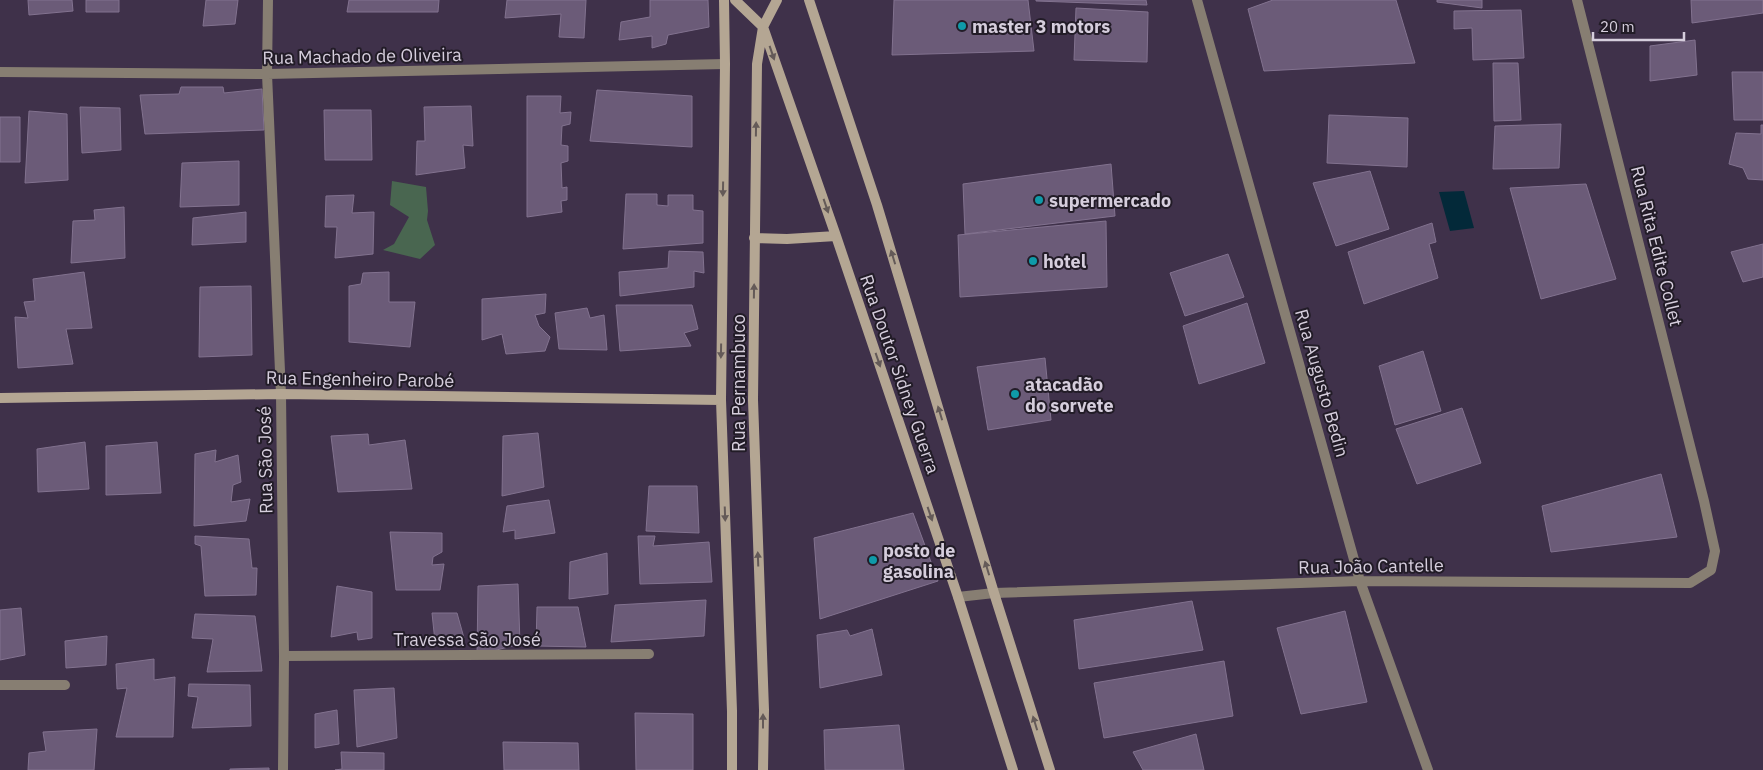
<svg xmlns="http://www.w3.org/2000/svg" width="1763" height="770" font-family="'IBM Plex Sans',sans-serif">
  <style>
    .forest { fill: #496650 }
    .water { fill: #032939 }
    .building { fill: #6b5b78; stroke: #82728f }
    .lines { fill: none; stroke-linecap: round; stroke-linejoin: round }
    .lane { stroke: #877e72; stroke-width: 10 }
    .street { stroke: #877e72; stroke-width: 10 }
    .secondary { stroke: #b4a693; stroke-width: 10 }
    .oneway { fill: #645a58 }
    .culture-dot { fill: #0f9aa8; stroke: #221c27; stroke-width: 2 }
    .labels { text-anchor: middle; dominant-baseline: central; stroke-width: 4; stroke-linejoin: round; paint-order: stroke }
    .poi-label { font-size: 18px; font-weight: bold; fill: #d6cedd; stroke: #221c27; text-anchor: start }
    .street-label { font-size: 18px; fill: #d6cedd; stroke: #221c27 }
  </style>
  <rect width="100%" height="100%" fill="#3f314a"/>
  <path class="forest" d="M392,181L426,187L428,211L427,220L435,245L420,259L383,250L394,244L409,217L390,205Z"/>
  <path class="water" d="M1464,191L1474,228L1450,231L1439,192Z"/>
  <path class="building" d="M28,0H72L73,11L29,15Z
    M86,0H119V12H86Z
    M206,0H238L235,24L203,26Z
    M349,0H439L438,12H347Z
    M507,0H586L584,38L559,37L561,14L505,18Z
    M650,0H708L709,27L668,35L666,44L652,48V36L619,40L621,22L650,17Z
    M894,0H1028L1034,51L892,55Z
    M1036,0H1146L1147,5L1036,1Z
    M1273,0H1396L1415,63L1264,71L1248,9Z
    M1437,0H1482V8L1437,2Z
    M1691,0H1763V13L1692,23Z
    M1076,8L1148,12L1147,62L1074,60Z
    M1521,10L1524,58L1473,60L1472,28L1454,29V11Z
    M1695,40L1697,75L1650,81V46Z
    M1493,63H1518L1521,120L1494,121Z
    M1732,72H1763V120H1734Z
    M181,87H223L224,93L262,89L264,130L145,134L140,95L179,94Z
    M597,90L692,96V147L590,141Z
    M527,96H561L560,113L571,112L570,124L562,126L561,145L568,146V161L561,163L562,188L567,187V200L561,201L562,212L527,217Z
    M471,106L473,146L463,145L465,168L416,175L417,141H425L424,107Z
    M80,107L120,108L121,150L82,153Z
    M324,110H371L372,160H325Z
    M29,111L67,114L68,180L25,183Z
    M1329,115L1408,118L1407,167L1327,163Z
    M0,117H20V162H0Z
    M1561,124L1559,168L1493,169L1495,126Z
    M1761,125H1763V180L1748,179L1743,168L1729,164L1736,133L1761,134Z
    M239,161V205L180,207L182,163Z
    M1111,164L1115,216L965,234L963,184Z
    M1370,171L1389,229L1336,246L1313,183Z
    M1586,184L1616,279L1541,299L1510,188Z
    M626,194H657V205L668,206V195H693V210L703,211V243L623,249Z
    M354,195L352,213L374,212L373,254L335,258L337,227H325L326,196Z
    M124,207L125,258L71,263L73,221L95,220L94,210Z
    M246,212V242L192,245L193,218Z
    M1106,221L1107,287L960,297L958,235Z
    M1432,223L1436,242L1429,244L1438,278L1364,304L1348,252Z
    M1763,244V277L1743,282L1731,252Z
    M669,251L703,252L704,273L694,271V287L620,296L619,272L668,268Z
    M1228,254L1244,297L1185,316L1170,273Z
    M84,272L92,328L66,329L73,364L18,368L15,317L28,318L24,302L35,301L33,279Z
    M389,272V302H415L410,347L349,342V286L361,284L363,273Z
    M251,286L252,355L199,357L200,287Z
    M546,294L545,313L535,315L539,326L550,337L545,351L506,354L502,334L482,340V299Z
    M1247,303L1265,363L1199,384L1183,326Z
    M616,305H692L698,329L684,333L691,346L620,351Z
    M587,308L590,318L604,315L607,350L559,349L555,313Z
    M1423,351L1441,411L1395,425L1379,366Z
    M1045,358L1051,420L988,430L977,367Z
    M1462,408L1481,463L1417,484L1396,429Z
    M538,433L544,487L502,496L503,436Z
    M368,434L369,445L405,440L412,489L338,492L331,436Z
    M85,442L89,489L38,492L37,449Z
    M157,442L161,493L106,495V446Z
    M216,450L215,462L238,455L241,482L233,485L231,502L250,499L246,521L194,526L195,454Z
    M1661,474L1677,537L1551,552L1542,506Z
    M649,486H697L699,533L646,531Z
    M549,500L555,533L515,539V530L503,532L507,506Z
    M913,513L938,581L820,619L814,538Z
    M390,532L442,533V552L433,557L432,565L444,564L440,590H396Z
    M195,536L249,539L252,568H257L256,595L205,596L201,546L195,544Z
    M638,536H655L653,546L709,542L712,582L640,584Z
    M607,553L608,594L569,599L570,562Z
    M518,584L520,644L477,655L478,586Z
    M337,586L372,592V638L358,640L357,632L331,637Z
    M706,600L704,636L611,642L615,605Z
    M1192,601L1203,650L1079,669L1074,620Z
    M537,607H578L586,647L536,646Z
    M21,608L25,655L0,660V610Z
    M1345,611L1367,702L1301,714L1277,628Z
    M432,613H457L464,638L435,642Z
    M195,614L255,616L262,671L207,672L213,639L192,638Z
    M872,629L882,675L820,688L817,635L847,630L850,636Z
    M107,636L106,665L66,668L65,641Z
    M154,659V680L175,677L173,737H116L127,688L117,689L116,664Z
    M1224,661L1233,716L1104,738L1094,683Z
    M189,684L250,685L251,726L192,728L198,697L188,696Z
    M394,688L397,738L357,747L354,690Z
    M337,710L339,744L315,748V714Z
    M635,713L693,714V770H636Z
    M899,725L904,770H825L824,730Z
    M97,729L94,770H28L29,753L46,751L43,732Z
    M1196,734L1204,770H1143L1133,752Z
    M503,742L578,743L579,770H504Z
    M341,752L384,753V770H335L342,769Z
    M269,768V770H230V769Z"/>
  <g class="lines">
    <path class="lane" d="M284,656L649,654"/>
    <path class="street" d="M268,0L267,74L281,394L284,656L283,770
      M1197,0L1360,581L1428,770
      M0,72L267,74L725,64
      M958,597L994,593L1360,581L1690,583L1711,570L1715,551L1704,501L1577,0
      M0,685H65"/>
    <path class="secondary" d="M724,0L725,64L721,400L732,711V770
      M735,0L763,27L836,236L958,597L1013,770
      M809,0L877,205L994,593L1050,770
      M754,238L787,239L836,236
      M0,398L281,394L721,400
      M763,770L764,710L753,400L757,64L763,27L777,0"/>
  </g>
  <defs><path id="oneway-solid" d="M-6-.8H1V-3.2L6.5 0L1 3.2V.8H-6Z" transform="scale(1.25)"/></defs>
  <g class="oneway">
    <use href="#oneway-solid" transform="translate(772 53) rotate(71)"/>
    <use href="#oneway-solid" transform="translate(756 129) rotate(-89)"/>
    <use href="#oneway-solid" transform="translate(723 189) rotate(91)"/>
    <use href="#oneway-solid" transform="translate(826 206) rotate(71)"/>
    <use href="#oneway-solid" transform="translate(893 257) rotate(-107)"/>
    <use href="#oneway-solid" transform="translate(754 291) rotate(-89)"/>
    <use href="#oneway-solid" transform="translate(721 351) rotate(91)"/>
    <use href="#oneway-solid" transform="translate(878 360) rotate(71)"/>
    <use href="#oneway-solid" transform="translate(940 413) rotate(-107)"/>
    <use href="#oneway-solid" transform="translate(725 514) rotate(88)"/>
    <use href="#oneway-solid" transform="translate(930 514) rotate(71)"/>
    <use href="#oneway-solid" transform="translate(758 559) rotate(-92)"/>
    <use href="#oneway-solid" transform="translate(987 568) rotate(-107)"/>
    <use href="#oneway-solid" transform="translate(763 721) rotate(-90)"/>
    <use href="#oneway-solid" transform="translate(1035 723) rotate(-107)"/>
  </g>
  <g class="culture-dot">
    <circle cx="962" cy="26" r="5"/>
    <circle cx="1039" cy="200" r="5"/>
    <circle cx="1033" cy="261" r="5"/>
    <circle cx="1015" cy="394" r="5"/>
    <circle cx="873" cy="560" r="5"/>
  </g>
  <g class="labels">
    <g class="poi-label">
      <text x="972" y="26">master 3 motors</text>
      <text x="1049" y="200">supermercado</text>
      <text x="1043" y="261">hotel</text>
      <text x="1025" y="384">atacadão<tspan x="1025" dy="21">do sorvete</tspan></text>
      <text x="883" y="550">posto de<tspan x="883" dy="21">gasolina</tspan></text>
    </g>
    <g class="street-label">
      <text transform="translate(362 56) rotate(-1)">Rua Machado de Oliveira</text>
      <text transform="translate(1657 246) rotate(76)">Rua Rita Edite Collet</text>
      <text transform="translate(900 374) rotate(71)">Rua Doutor Sidney Guerra</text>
      <text transform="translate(360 379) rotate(1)">Rua Engenheiro Parobé</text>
      <text transform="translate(738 383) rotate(-90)">Rua Pernambuco</text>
      <text transform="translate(1322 383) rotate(74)">Rua Augusto Bedin</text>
      <text transform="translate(265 460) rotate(-91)">Rua São José</text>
      <text transform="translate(1371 566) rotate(-1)">Rua João Cantelle</text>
      <text x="467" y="639">Travessa São José</text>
    </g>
  </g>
  <path d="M1593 32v8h91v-8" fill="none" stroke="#d6cedd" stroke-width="2.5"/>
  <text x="1600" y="32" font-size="15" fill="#d6cedd" stroke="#221c27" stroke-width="4" paint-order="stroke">20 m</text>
</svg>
